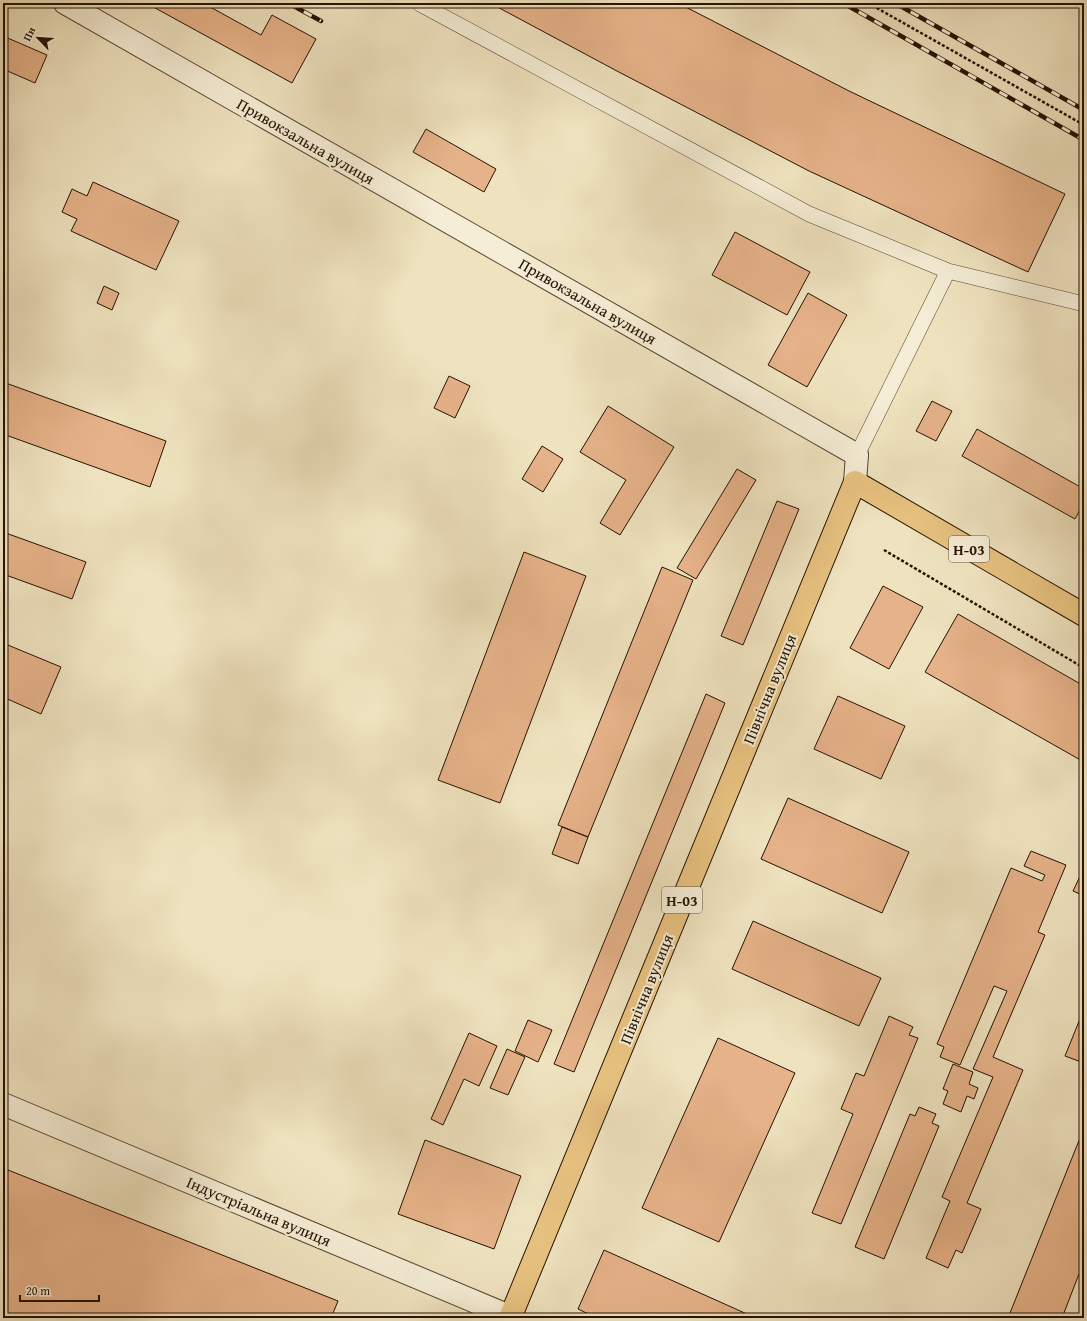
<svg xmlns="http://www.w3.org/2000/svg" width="1087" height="1321" font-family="'Gentium Book Plus',serif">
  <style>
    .building { fill: #e6b289; stroke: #251200 }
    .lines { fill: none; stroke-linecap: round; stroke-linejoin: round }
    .service-casing { stroke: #584630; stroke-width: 16 }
    .minor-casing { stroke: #584630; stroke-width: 24 }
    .primary-casing { stroke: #251200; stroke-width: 24 }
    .path { stroke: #251200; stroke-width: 2.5; stroke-dasharray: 3 2; stroke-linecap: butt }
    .service { stroke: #f5edd5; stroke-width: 15 }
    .minor { stroke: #f5edd5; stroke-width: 22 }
    .primary { stroke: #e8c280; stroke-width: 22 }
    .rail-casing { stroke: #251200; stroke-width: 4.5 }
    .rail { stroke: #f5edd5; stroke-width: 3; stroke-dasharray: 9; stroke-linecap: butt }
    .labels { text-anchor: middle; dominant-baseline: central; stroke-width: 4; stroke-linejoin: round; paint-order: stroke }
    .shield { fill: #f5edd5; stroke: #635440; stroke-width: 1 }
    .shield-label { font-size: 15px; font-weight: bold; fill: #251200 }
    .street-label { font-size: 16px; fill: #251200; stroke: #f5edd5 }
  </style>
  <rect width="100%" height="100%" fill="#efe3bf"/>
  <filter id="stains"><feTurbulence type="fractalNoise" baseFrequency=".005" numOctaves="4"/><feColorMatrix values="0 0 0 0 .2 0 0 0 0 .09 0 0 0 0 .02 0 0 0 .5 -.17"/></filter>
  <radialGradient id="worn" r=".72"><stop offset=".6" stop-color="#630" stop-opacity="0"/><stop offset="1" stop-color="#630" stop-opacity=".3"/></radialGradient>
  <path class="building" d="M146,3H203L261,35L272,15L316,39L292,83Z
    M490,3H678L849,91L1065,194L1028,272L809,171L615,70Z
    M3,36L47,55L35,83L3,69Z
    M426,129L496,169L484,192L413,152Z
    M93,182L179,221L156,270L71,231L77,219L62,212L72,189L87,196Z
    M735,232L810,272L787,315L712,275Z
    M104,286L119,293L112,310L97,303Z
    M808,293L847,315L807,387L768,365Z
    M449,376L470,386L455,418L434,408Z
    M3,382L166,441L150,487L3,434Z
    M932,401L952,411L936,441L916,431Z
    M608,406L674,447L620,535L600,523L626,480L580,452Z
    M977,429L1084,489V507L1082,506L1075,519L962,456Z
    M542,446L563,459L543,492L522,479Z
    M737,469L756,480L696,579L677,568Z
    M777,501L799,509L743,645L721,636Z
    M3,532L86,562L72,599L3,574Z
    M524,552L586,576L500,803L438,780Z
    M662,567L693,580L588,837L558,825Z
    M883,586L923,607L889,669L850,648Z
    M958,614L1084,686V762L925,672Z
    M3,643L61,667L41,714L3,697Z
    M706,694L725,703L574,1072L554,1064Z
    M838,696L905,726L881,779L814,749Z
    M788,798L909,852L882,913L761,859Z
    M562,827L588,837L578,864L552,854Z
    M1031,851L1066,865L1038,932L1045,935L993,1057L1023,1070L967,1203L981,1209L962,1253L956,1250L948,1268L926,1258L950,1201L942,1197L993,1077L973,1069L1007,991L994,986L960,1065L940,1057L944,1047L937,1044L1011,868L1042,881L1045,875L1024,866Z
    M1084,868V892L1082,895L1073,891Z
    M753,921L881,978L859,1026L732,969Z
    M1084,1009V1063L1065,1056Z
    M889,1016L913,1027L909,1035L918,1038L841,1224L812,1213L853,1114L841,1109L856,1073L864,1076Z
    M528,1020L552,1030L538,1062L515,1051Z
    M469,1033L497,1046L479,1086L464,1079L443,1125L431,1119Z
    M718,1038L795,1073L719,1242L642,1208Z
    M507,1049L525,1057L508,1095L490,1088Z
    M953,1064L973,1072L969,1084L978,1088L974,1099L967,1096L961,1112L943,1104L948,1091L943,1089Z
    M919,1107L936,1114L932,1123L939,1126L884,1259L855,1247L910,1114L915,1116Z
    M1084,1128V1261L1062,1318H1008Z
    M425,1140L521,1176L494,1249L398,1214Z
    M3,1168L338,1301L331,1318H3Z
    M604,1250L747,1314L745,1318H597L578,1309Z"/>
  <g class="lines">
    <defs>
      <path id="service" d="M420,4L809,214L948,271L1084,304
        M857,455L948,271"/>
      <path id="minor" d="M65,3L857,455L855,482
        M3,1104L514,1318"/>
      <path id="primary" d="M510,1318L855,482L1084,615"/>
    </defs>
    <use href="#service" class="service-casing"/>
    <use href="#minor" class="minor-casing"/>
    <use href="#primary" class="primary-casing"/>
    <path class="path" d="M868,3L1084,125
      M884,550L1084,668"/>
    <use href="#service" class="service"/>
    <use href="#minor" class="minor"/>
    <use href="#primary" class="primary"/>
    <defs>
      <path id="rail" d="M288,3L321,21
        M843,3L1084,140
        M895,3L1084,110"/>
    </defs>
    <use href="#rail" class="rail-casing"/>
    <use href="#rail" class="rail"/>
  </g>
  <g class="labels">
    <g class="shield">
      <rect x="949" y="536" width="40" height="26" rx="3"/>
      <rect x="662" y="887" width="40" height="26" rx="3"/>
    </g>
    <g class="shield-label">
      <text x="969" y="549">Н-03</text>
      <text x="682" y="900">Н-03</text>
    </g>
    <g class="street-label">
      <text transform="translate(306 141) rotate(30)">Привокзальна вулиця</text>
      <text transform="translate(588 301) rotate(30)">Привокзальна вулиця</text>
      <text transform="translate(769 689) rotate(-68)">Північна вулиця</text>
      <text transform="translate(646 989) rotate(-68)">Північна вулиця</text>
      <text transform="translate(259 1211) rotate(23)">Індустріальна вулиця</text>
    </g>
  </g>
  <rect width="1087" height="1321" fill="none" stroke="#efe3bf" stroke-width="16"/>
  <rect x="4" y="4" width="1079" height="1313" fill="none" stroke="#251200" stroke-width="2"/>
  <rect x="8" y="8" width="1071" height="1305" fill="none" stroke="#251200"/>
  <g transform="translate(38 38) rotate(295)" stroke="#f5edd5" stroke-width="3" paint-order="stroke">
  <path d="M0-3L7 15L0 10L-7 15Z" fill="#251200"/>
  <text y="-6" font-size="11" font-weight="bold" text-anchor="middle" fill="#251200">Пн</text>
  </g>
  <path d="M20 1295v6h79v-6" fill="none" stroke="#251200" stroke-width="2"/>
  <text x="26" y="1295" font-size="12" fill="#251200" stroke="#f5edd5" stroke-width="3" paint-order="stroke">20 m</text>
  <rect width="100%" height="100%" filter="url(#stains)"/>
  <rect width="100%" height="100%" fill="url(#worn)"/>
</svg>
